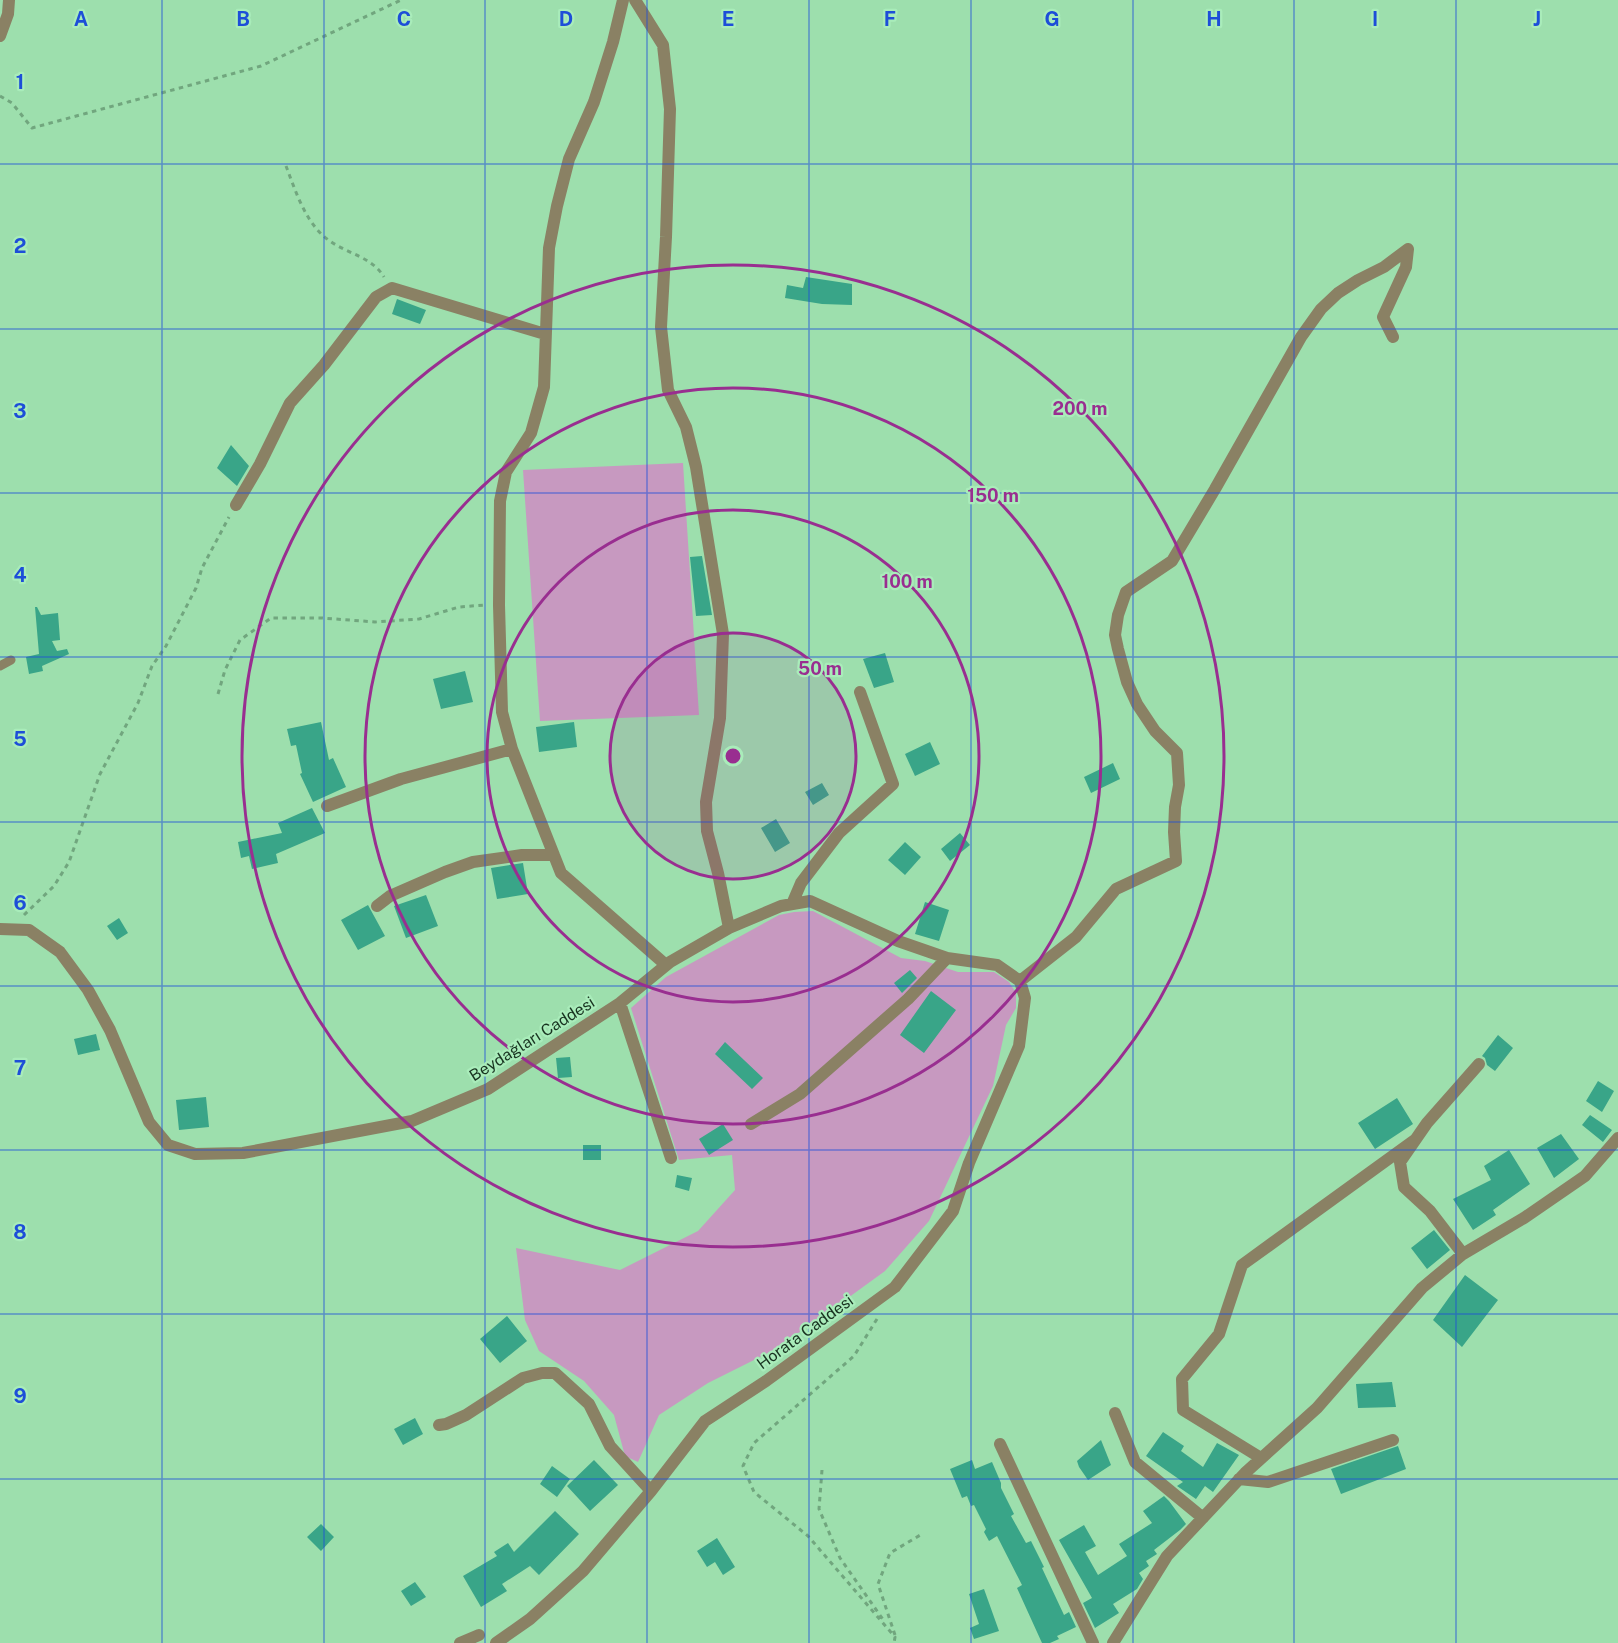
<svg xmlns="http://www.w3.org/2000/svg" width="1618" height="1643" font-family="'Public Sans',sans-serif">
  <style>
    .green { fill: #c799c0 }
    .building { fill: #39a588 }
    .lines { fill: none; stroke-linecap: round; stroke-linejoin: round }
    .path { stroke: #71a67e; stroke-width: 3; stroke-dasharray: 4.5 4.5; stroke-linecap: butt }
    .service { stroke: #8a8164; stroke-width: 9 }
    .minor { stroke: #8a8164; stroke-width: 12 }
    .grid { fill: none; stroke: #1d4ed8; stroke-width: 1.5; stroke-opacity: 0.55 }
    .ring { fill: none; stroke: #992e90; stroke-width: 3 }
    .labels { text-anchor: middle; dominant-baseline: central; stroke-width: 4.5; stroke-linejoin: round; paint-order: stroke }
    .street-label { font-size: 16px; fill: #183320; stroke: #a9ecba }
    .grid-label { font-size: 20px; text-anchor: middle; font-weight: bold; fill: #1d4ed8; stroke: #a9ecba; stroke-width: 4.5; stroke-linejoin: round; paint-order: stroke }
    .centre { fill: #992e90; stroke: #a9ecba; stroke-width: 3 }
    .ring-label { font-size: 18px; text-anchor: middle; font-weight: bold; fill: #992e90; stroke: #a9ecba; stroke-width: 4.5; stroke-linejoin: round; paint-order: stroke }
  </style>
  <rect width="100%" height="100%" fill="#9ddfad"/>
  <path class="green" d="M683,463L699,715L540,721L523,470Z
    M813,911L901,958L925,961L958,972H994L1009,982L1016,993V1008L1006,1025L993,1086L929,1221L885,1271L819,1319L770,1352L708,1383L659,1415L638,1462L625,1456L614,1415L584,1381L539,1351L525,1320L516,1248L620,1270L698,1231L735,1190L732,1155L679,1160L631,1008L666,977L779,915L794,912Z"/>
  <path class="building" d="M806,277L852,284V305L822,304L785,298L787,285L803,288Z
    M397,299L426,310L420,324L392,314Z
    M231,445L249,466L237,486L217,468Z
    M702,556L712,615L696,616L690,557Z
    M35,607H37L41,615L58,613L60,640L52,641L57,651L67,649L69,654L42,666L43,671L29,674L26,657L39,654Z
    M885,653L894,682L874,688L863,659Z
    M465,671L473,702L441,709L433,679Z
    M321,722L329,760L333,758L346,787L313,802L300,774L302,773L296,745L291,746L287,729Z
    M574,722L577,747L539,752L536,727Z
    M930,742L940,764L915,776L905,754Z
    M1113,763L1120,779L1091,793L1084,777Z
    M822,783L829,795L813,805L805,792Z
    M312,808L325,833L276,854L278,863L252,869L249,856L241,858L238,842L282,833L278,823Z
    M776,819L790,843L775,852L761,828Z
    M960,833L970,845L950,861L941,849Z
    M905,842L921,857L905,875L888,860Z
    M523,863L528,894L497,899L491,868Z
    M426,895L438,926L406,938L394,906Z
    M925,902L949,910L939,941L915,934Z
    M368,905L385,936L358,950L341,920Z
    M119,918L128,933L117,940L107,926Z
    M910,970L917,978L902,993L894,983Z
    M931,991L956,1010L924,1053L900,1035Z
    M96,1034L100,1050L78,1055L74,1039Z
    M1498,1035L1513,1048L1495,1071L1487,1065L1485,1058L1482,1056Z
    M725,1042L763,1078L752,1089L715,1054Z
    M570,1057L572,1077L558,1078L556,1058Z
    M1598,1081L1614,1091L1602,1112L1586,1101Z
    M206,1097L209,1127L179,1130L176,1100Z
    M1397,1098L1413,1124L1375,1149L1358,1123Z
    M1590,1115L1612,1130L1603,1142L1582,1125Z
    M723,1124L733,1140L709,1155L699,1139Z
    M1561,1134L1579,1159L1554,1178L1537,1148Z
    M583,1145H601V1160H583Z
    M1509,1150L1530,1184L1493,1210L1496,1215L1473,1230L1453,1199L1491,1180L1484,1166Z
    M677,1175L692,1178L689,1191L675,1187Z
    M1434,1230L1450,1250L1427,1269L1411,1248Z
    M1465,1275L1498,1300L1462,1347L1433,1320Z
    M507,1316L527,1341L500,1363L480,1339Z
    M1392,1382L1396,1407L1358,1408L1356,1384Z
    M415,1418L423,1434L403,1445L394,1429Z
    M1163,1432L1184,1446L1181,1451L1203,1467L1217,1443L1239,1455L1213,1492L1205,1486L1196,1499L1177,1486L1183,1482L1146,1456Z
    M1101,1440L1111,1465L1088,1480L1079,1467L1077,1461Z
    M1398,1446L1406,1469L1341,1494L1331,1469Z
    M594,1460L618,1485L590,1511L567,1486Z
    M972,1460L975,1469L992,1462L1001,1483V1488L1014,1514L1011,1516L1026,1543L1031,1541L1044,1567L1042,1568L1064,1615L1069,1612L1076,1627L1057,1636L1059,1639L1050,1643H1042L1017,1588L1022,1585L997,1536L989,1541L984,1532L986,1529L974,1505L971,1506L967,1496L962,1498L950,1469Z
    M552,1466L570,1479L557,1497L540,1484Z
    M1164,1496L1169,1501L1186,1524L1180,1530L1154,1550L1157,1554L1146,1561L1149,1566L1139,1573L1143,1579L1137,1589L1113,1604L1119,1613L1095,1628L1083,1603L1092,1598L1059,1540L1084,1525L1096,1546L1085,1552L1098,1575L1127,1556L1119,1544L1152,1523L1143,1511Z
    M555,1511L579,1534L539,1575L530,1566L502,1584L507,1591L481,1607L463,1576L497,1556L494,1552L508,1543L514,1552Z
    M321,1524L334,1537L321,1551L307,1537Z
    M717,1538L735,1567L723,1575L715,1562L707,1567L697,1551Z
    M415,1582L426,1597L411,1606L401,1591Z
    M984,1589L999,1631L974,1639L970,1628L979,1624L969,1594Z"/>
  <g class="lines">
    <path class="path" d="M0,96L12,103L32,128L261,66L401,0
      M286,166C296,192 306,225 330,241C348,254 372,257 384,277
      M218,694L225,670L240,640L271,618H322L375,622L419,619L459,607L485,605
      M24,915L54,886L69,862L100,774L138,703L152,666L166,646L196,588L202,568L229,517
      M877,1319L854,1356L754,1443L743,1466L754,1492L808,1536L895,1637L894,1643
      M822,1470L819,1509L840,1558L884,1621
      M895,1635L878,1584L890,1553L922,1534"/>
    <path class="service" d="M0,666L11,660"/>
    <path class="minor" d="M623,0L613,42L594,102L569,159L557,206L549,248L544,387L531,433L506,472L500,501L499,605L502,712L512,749L561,873L666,965
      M635,0L663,45L670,109L666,237L661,327L668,390L686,427L696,467L723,634L720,718L706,802L707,831L718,873L729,928
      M0,36L8,14L9,0
      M236,505L260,464L290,403L324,365L376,297L392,288L545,334
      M327,806L401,779L512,749
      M792,904L801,883L839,833L893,784L860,692
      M377,906L390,896L445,872L473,862L522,855H554
      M0,929L29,930L60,952L88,990L110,1030L149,1122L168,1145L195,1154L243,1153L412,1121L488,1089L620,1003L670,962L729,928L781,906L810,901L898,941L947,958L997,965L1020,981
      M1020,981L1076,937L1116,889L1176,861L1174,832L1175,807L1179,785L1177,753L1155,731L1137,704L1127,682L1118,649L1115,635L1118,615L1126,592L1172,561L1215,489L1301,337L1321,309L1338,293L1358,280L1384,267L1408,249L1406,267L1383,317L1393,337
      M620,1003L671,1158
      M751,1124L800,1094L908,999L947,958
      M1463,1254L1430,1211L1404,1187L1400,1162L1427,1123L1479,1064
      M1115,1413L1135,1462L1203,1518
      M439,1425L446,1424L466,1415L523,1378L542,1373H555L589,1404L610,1446L651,1491
      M1000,1444L1093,1643
      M1261,1458L1183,1410L1182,1379L1219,1334L1242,1265L1416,1139
      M1239,1479L1268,1482L1393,1440
      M460,1643L479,1635
      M496,1643L530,1619L583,1571L651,1491L705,1421L766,1381L895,1287L953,1211L969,1163L1019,1046L1025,998L1020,981
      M1113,1643L1167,1556L1245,1473L1317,1408L1422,1288L1463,1254L1524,1218L1585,1176L1618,1138"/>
  </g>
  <path class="grid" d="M162,0V1643M324,0V1643M485,0V1643M647,0V1643M809,0V1643M971,0V1643M1133,0V1643M1294,0V1643M1456,0V1643M0,164H1618M0,329H1618M0,493H1618M0,657H1618M0,822H1618M0,986H1618M0,1150H1618M0,1314H1618M0,1479H1618"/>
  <circle cx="733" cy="756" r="123" fill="#992e90" fill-opacity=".12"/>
  <g class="ring">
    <circle cx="733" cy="756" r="123"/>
    <circle cx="733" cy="756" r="246"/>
    <circle cx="733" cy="756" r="368"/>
    <circle cx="733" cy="756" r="491"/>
  </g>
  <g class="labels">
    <g class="street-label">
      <text transform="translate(532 1039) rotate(-32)">Beydağları Caddesi</text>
      <text transform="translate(805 1332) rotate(-36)">Horata Caddesi</text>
    </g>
  </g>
  <g class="grid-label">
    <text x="81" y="26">A</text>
    <text x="243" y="26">B</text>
    <text x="404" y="26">C</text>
    <text x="566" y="26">D</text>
    <text x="728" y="26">E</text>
    <text x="890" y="26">F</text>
    <text x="1052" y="26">G</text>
    <text x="1214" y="26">H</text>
    <text x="1375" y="26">I</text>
    <text x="1537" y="26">J</text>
    <text x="20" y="89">1</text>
    <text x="20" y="253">2</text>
    <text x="20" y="418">3</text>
    <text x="20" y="582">4</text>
    <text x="20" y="746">5</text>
    <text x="20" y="910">6</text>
    <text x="20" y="1075">7</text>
    <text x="20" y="1239">8</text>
    <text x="20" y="1403">9</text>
  </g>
  <circle cx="733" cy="756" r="9" class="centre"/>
  <g class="ring-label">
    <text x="1080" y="415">200 m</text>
    <text x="993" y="502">150 m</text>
    <text x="907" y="588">100 m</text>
    <text x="820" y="675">50 m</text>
  </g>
</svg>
